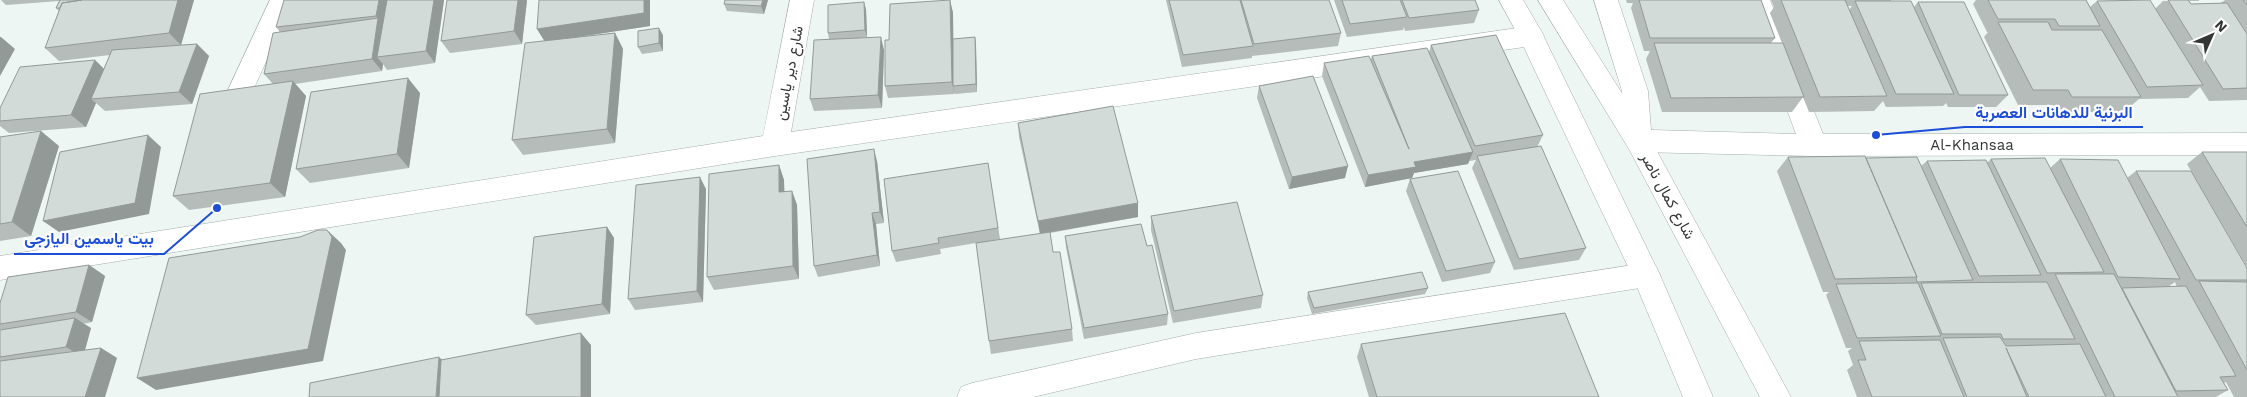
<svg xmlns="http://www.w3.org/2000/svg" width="2247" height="397" font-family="'Work Sans',Vazirmatn,sans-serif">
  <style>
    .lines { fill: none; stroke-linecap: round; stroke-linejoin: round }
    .street-casing { stroke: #a5adaa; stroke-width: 1 }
    .secondary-casing { stroke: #a5adaa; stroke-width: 1 }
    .street { fill: #fff; fill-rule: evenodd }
    .secondary { fill: #fff; fill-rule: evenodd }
    .wall { fill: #b5bcba; fill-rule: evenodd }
    .shaded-wall { fill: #939997 }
    .building { fill: #d2dbd8; stroke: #939997 }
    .labels { text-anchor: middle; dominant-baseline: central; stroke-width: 4.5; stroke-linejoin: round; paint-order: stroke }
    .street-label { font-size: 15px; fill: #333635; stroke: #fff }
    .leader { fill: none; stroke: #1d4ed8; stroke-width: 2 }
    .callout-dot { fill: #1d4ed8; stroke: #fff; stroke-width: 2 }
    .callout-label { font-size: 16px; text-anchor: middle; font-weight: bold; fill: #1d4ed8; stroke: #fff; stroke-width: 4.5; stroke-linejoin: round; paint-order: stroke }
  </style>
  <rect width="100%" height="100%" fill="#edf6f3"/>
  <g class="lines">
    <defs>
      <path id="street" d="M270,0H294L250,97L241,100L232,97L228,90Z
        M790,0H814L791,132L1531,26L1540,29L1544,36L1540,43L1531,46L775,156L0,280V256L763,136Z
        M1594,0H1618L1648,91L1651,130L1796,134L1746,0H1770L1823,134L2247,133V155L1814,156L1638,152L1629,149L1625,141L1622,91Z
        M1646,263L1656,266L1660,275L1656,284L1646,287L1196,359L1033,397H957L961,387L972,383L1196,333Z"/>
      <path id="secondary" d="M1499,0H1523L1540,29L1660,275L1713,397H1683L1632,275L1519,37Z
        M1538,0H1563L1647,133L1791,397H1760L1629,149Z"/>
    </defs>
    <use href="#street" class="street-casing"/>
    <use href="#secondary" class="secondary-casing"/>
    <use href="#street" class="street"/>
    <use href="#secondary" class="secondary"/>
  </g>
  <path class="wall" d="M1,0H194L181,45L197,44L209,56L192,104L105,111L96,103L86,127L9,133L0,126V108L95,60L104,69L110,55L59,61L45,48L59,11L56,8L59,1L6,5Z
    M444,0L435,63L387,70L383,64L382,71L295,84L306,96L285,197L189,210L173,196L273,84L264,74L280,32L276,27Z
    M527,0L522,44L450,53L441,41Z
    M725,0H768L764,14L727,11L724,4Z
    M950,0L953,13V39L975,37L976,45L977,92L955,94L954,93V94L888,98L885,86L889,40Z
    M1166,0H1329L1341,33L1338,46L1252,56V58L1182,67Z
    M1334,0H1475L1479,10L1474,23L1405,31L1404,27L1403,30L1347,37Z
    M1626,0H1761L1775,38L1771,43H1782L1770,13L1774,7L1771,0H1891V1L1914,7L1918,2L2008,95L1996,107H1948L1946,103L1943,106L1886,107L1883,101L1874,111L1809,112L1803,97L1792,112H1662L1646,59L1650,51H1644L1631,8L1633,3H1627ZM1847,6H1852L1849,10Z
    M1976,0H2086L2090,7L2097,1L2200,0H2189L2191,4L2221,3L2225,0H2202H2247V100L2209,101L2200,87L2188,98L2139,99L2124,112H2057L2053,105H2018L1984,37L1988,32H1987L1973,4ZM2150,1H2163L2155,9Z
    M866,9L867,37L859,38L884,50L882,108L814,111L810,99L829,39L828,33Z
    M650,26L570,38L615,33L623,49L615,143L523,155L512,140L545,41L537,29Z
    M663,35V51L642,54L638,47Z
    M1431,45L1543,135L1537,147L1586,248L1579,260L1514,270L1472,168L1476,160L1469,161L1468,164L1414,173L1412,178L1365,187L1322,76L1324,63L1371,59L1372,56L1429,52Z
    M1259,86L1345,178L1289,189L1257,98Z
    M420,93L409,168L310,183L296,169Z
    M1018,123L1138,203V217L1050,233L1053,252L1072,329L1073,341L991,354L989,341L976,243L940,249L941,254L896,262L892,251L988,163L1000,239L984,242L1040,234L1019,137Z
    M0,137L59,146L31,236L0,241Z
    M2202,152H2247V267L2187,164Z
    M1788,157L1866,158L1921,166L1927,161L1987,163L1991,159L2050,168L2060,159L2127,178L2136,171L2247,268V397H2234L2226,382L2224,383L2228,390L2216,397H1857L1847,370L1853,365L1848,351L1852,348H1846L1826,295L1829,292H1823L1777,171ZM2175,282L2177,287H2168Z
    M877,161L884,223L876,224L880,266L818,277L814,266Z
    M779,165L784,180V192L792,191L797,205L799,279L714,290L707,277Z
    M1410,179L1495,262L1490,273L1442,282L1406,191Z
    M706,189L703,302L635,310L628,299Z
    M1151,216L1263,295L1261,308L1173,323L1151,230Z
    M607,227L614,238L610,314L536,325L526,315Z
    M1065,236L1147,246L1168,314L1167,325L1084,339L1066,247Z
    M89,265L105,276L92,322L83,324L91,328L85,350L101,348L117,358L0,397V330H1L0,329V303Z
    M1428,288L1425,294L1312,314L1307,298L1308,292Z
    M1361,344L1599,397H1369L1357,357Z"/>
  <path class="shaded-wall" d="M178,0H194L181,45L169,33Z
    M379,0H392L377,57L383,64L382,71L372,59L378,19L376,16Z
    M434,0H444L435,63L426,51Z
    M518,0H527L522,44L514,31Z
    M644,0H650V26L545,42L537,29Z
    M763,0H768L764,14L761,6Z
    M950,0L953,13L954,86H953L954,94L952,82Z
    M864,2L866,9L867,37L865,30Z
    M659,28L663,35V51L659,43Z
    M615,33L623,49L615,143L607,129Z
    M0,37H1L15,49L0,76Z
    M881,37L884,50L882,108L878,95Z
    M975,37L976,45L977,92L976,84Z
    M197,44L209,56L192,104L179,92Z
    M95,60L108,73L91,99L96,103L86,127L71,115Z
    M408,78L420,93L409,168L397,154Z
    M293,81L306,96L285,197L270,183Z
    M41,131L59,146L31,236L12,222Z
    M148,135L161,147L149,214L59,232L43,221Z
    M874,149L877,161L884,223L880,212Z
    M1473,152L1468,164L1414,173L1412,178L1365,187L1368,175L1414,162Z
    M779,165L784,180L785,206L779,192Z
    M1348,166L1345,178L1289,189L1292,177Z
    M700,177L706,189L703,302L697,291Z
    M792,191L797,205L799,279L793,266Z
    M1138,203V217L1040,234L1038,221Z
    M872,213L876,224L880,266L877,255Z
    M607,227L614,238L610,314L602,304Z
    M327,230L341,243L346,250L323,361L156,390L137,378Z
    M89,265L105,276L92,322L76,312Z
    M75,318L91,328L83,357L66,347Z
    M581,333L591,345V397H581Z
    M101,348L117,358L105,397H85Z
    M439,357L452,369L450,397H436Z"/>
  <path class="building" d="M60,0H82L62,3L60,8H56Z
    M82,0H178L169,33L45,48L62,3Z
    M284,0H379L376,16L276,27Z
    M387,0H434L426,51L377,57Z
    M447,0H518L514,31L441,41Z
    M539,0H644V13L537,29Z
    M725,0H763L761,6L724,4Z
    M950,0L952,82L885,86V40H889L890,4Z
    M1169,0H1240L1253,46L1183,55Z
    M1241,0H1329L1341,33L1254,44Z
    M1342,0H1400L1407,17L1350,24Z
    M1402,0H1475L1479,10L1409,18Z
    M1639,0H1761L1775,38H1650Z
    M1781,0H1845L1887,96L1820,97Z
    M1988,0H2086L2100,26H2059L2055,19H1998Z
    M2150,0L2203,85L2147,87L2097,1Z
    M2168,0H2188L2191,4L2227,3L2247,34V88L2223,89Z
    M2243,0H2247V5Z
    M1855,1H1911L1954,94H1896Z
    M864,2L865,30L828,33V5Z
    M1918,2H1964L2008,95H1959Z
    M378,18L372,59L264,74L273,33Z
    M1998,22H2048L2052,30H2102L2141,97H2072L2068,90H2033Z
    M659,28V43L638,47V31Z
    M615,33L607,129L512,140L525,43Z
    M1496,35L1543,135L1475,146L1431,45Z
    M881,37L878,95L810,99L814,40Z
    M975,37L976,84L953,86V39Z
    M1654,43H1783L1804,97L1671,98Z
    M197,44L179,92L91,99L112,50Z
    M1427,48L1473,152L1414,162L1416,167L1368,175L1324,63L1369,56L1409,149L1372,56Z
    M95,60L71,115L0,121V108L20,67Z
    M1313,76L1348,166L1292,177L1259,86Z
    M408,78L397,154L296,169L311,92Z
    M293,81L270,183L173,196L200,94Z
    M1113,106L1138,203L1038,221L1018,123Z
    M41,131L12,222L0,224V137Z
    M148,135L135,203L43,221L60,152Z
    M1541,146L1586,248L1519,259L1477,156Z
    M874,149L880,212L872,213L877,255L814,266L807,159Z
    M2202,152H2247V227Z
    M1865,156L1917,277L1835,279L1788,157Z
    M1917,157L1973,280L1917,282L1916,278L1917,277L1866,158Z
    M2045,158L2104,272L2047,273L1991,159Z
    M2060,159L2118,160L2180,279L2118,277Z
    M1986,160L2041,275L1979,276L1927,161Z
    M988,163L998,228L938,238L939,243L892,251L884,179Z
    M779,165V192L792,191L793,266L707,277L709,174Z
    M1458,171L1495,262L1446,271L1410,179Z
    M2136,171H2191L2247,268V280H2196Z
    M700,177L697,291L628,299L636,185Z
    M1237,202L1263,295L1174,311L1151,216Z
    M1141,224L1147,246L1152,245L1168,314L1084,328L1065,236Z
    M607,227L602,304L526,315L534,237Z
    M318,230H327L332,237L308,349L137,378L169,258L300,237Z
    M1050,232L1053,252H1060L1072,329L989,341L976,243Z
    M89,265L76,312L0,324V303L8,277Z
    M1422,272L1428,288L1314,308L1308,292Z
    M2055,274H2114L2178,397H2115Z
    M2199,281L2247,282V370Z
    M2047,282L2075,339H2003L2001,334H1942L1921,283Z
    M1918,283L1941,336L1857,338L1836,284Z
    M2186,286L2236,376L2220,377L2228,390L2176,391L2122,288Z
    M1565,313L1599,397H1377L1361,344Z
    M75,318L66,347L0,357V330Z
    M581,333V397H439L441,360Z
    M2000,337L2006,346L2080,344L2106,397H2029L2006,348L2027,397H1967L1943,338Z
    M1940,340L1964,397H1872L1858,360H1866L1859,341Z
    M101,348L85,397H0V361Z
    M439,357L436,397H309L310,383Z"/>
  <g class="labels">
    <g class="street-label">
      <text transform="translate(789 73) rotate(-79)">شارع دير ياسين</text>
      <text x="1972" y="145">Al-Khansaa</text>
      <text transform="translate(1668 196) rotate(61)">شارع كمال ناصر</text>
    </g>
  </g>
  <path class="leader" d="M1876 135L1965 127H2143M217 208L164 254H14"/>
  <g class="callout-dot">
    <circle cx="1876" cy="135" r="5"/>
    <circle cx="217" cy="208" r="5"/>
  </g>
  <g class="callout-label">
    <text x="2054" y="118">البرنية للدهانات العصرية</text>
    <text x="89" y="244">بيت ياسمين اليازجى</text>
  </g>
  <g transform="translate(2212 35) rotate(45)" stroke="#ffffff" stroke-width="4" paint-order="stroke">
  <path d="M0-4L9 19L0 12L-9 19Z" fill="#333635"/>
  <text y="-8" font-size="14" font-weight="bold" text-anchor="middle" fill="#333635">N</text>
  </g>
</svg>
